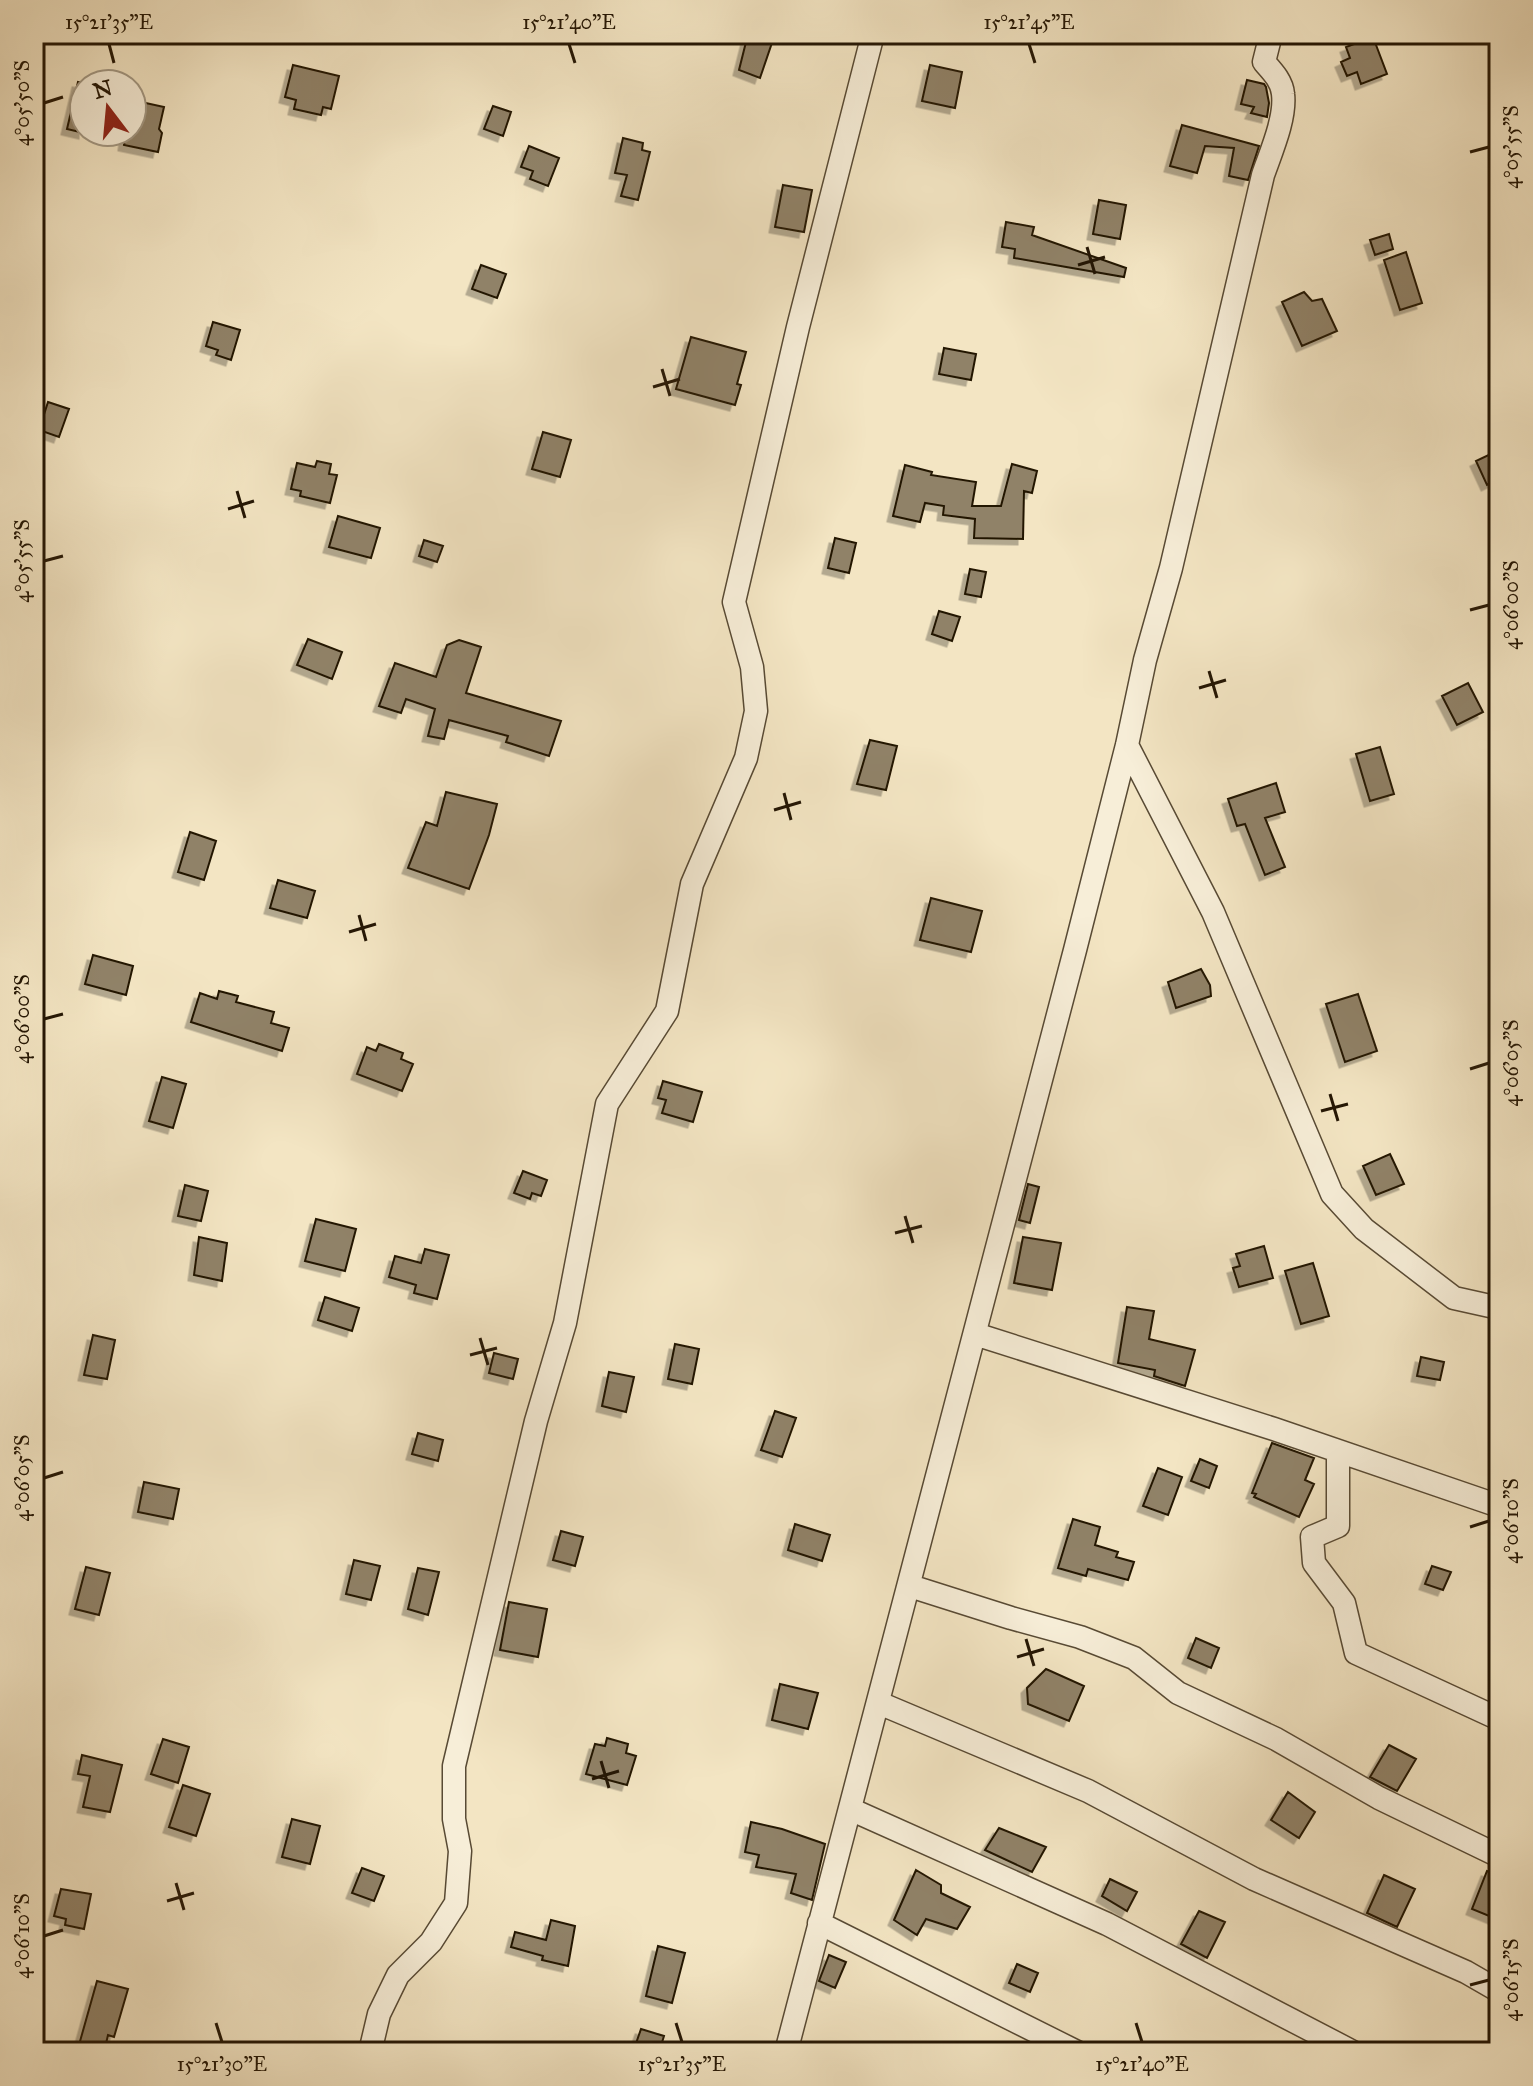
<svg xmlns="http://www.w3.org/2000/svg" width="1533" height="2086" font-family="'IM FELL Great Primer',serif">
  <style>
    .building { fill: #908267; stroke: #241604; stroke-width: 2; filter: url(#shadow) }
    .lines { fill: none; stroke-linecap: round; stroke-linejoin: round }
    .street-casing { stroke: #584a34; stroke-width: 25 }
    .street { stroke: #f7eed8; stroke-width: 22 }
    .ticks { fill: none; stroke: #241604; stroke-width: 3 }
    .neatline { fill: none; stroke: #241604; stroke-width: 3 }
    .ticks-label { font-size: 20px; text-anchor: middle; fill: #241604 }
  </style>
  <defs>
    <filter id="shadow"><feDropShadow dx="-5.5" dy="5.5" stdDeviation="0" flood-color="#0004"/></filter>
  </defs>
  <rect width="100%" height="100%" fill="#f3e5c3"/>
  <filter id="stains"><feTurbulence type="fractalNoise" baseFrequency=".0025" numOctaves="4"/><feColorMatrix values="0 0 0 0 .2 0 0 0 0 .09 0 0 0 0 .02 0 0 0 .5 -.17"/></filter>
  <radialGradient id="worn" r=".72"><stop offset=".6" stop-color="#630" stop-opacity="0"/><stop offset="1" stop-color="#630" stop-opacity=".3"/></radialGradient>
  <path class="building" d="M748,34H775L760,78L739,70Z
    M1373,37L1387,74L1361,84L1357,72L1347,76L1341,62L1350,58L1346,47Z
    M293,65L339,76L331,109L323,107L321,115L294,109L296,100L285,97Z
    M930,65L962,72L955,108L922,101Z
    M1247,80L1264,84L1266,87L1269,103L1267,117L1251,113L1254,107L1241,104Z
    M78,82L84,83V133L67,129Z
    M132,100L164,107L159,129L162,133L158,152L124,145L126,132H132Z
    M493,106L511,112L503,136L484,129Z
    M1182,125L1259,146L1248,180L1229,176L1234,148L1205,146L1197,173L1170,166Z
    M623,138L643,143L642,150L650,152L638,200L621,196L627,175L615,173Z
    M529,146L559,158L548,186L530,179L533,171L521,167Z
    M783,185L812,190L804,232L775,227Z
    M1099,200L1126,205L1120,239L1093,234Z
    M1006,222L1034,227L1032,235L1126,268L1124,277L1014,258L1015,249L1002,247Z
    M1389,234L1393,249L1375,255L1370,240Z
    M1406,252L1422,303L1400,310L1384,260Z
    M481,265L506,274L497,298L472,289Z
    M1304,292L1312,301L1322,299L1337,331L1302,346L1282,302Z
    M213,322L240,330L231,360L216,355L218,350L206,346Z
    M691,337L746,352L737,384L741,385L735,405L676,389Z
    M944,348L976,354L971,380L939,374Z
    M48,402L69,409L59,437L39,430Z
    M543,432L571,440L560,477L532,469Z
    M1499,450V479L1487,485L1476,461Z
    M317,461L331,464L329,474L337,475L330,503L300,496L301,491L291,489L297,463L315,467Z
    M1012,464L1037,471L1032,493L1024,491L1023,539L974,538L975,519L943,515L944,506L925,503L920,522L893,516L905,465L932,472L931,475L976,482L972,506H1001Z
    M338,516L380,528L371,558L329,547Z
    M835,538L856,543L849,573L828,568Z
    M424,540L443,546L437,562L419,556Z
    M970,569L986,572L981,597L965,594Z
    M939,611L960,617L952,641L932,634Z
    M308,639L342,652L332,679L297,665Z
    M459,640L481,647L466,693L561,721L549,756L506,742L508,736L449,720L444,739L428,736L435,709L406,699L401,713L379,706L395,663L436,677L447,645Z
    M1468,683L1483,712L1457,725L1442,696Z
    M870,740L897,746L886,790L857,784Z
    M1380,747L1394,794L1370,801L1356,754Z
    M1276,783L1285,812L1265,818L1285,867L1265,875L1245,824L1237,826L1228,799Z
    M446,792L497,804L489,835L469,889L408,868L426,822L437,826Z
    M190,832L216,841L204,880L178,872Z
    M278,880L315,891L307,918L270,908Z
    M931,898L982,911L971,952L920,940Z
    M93,955L133,966L126,995L85,984Z
    M1201,969L1210,985L1211,996L1176,1008L1168,982Z
    M219,991L238,996L236,1002L274,1012L271,1023L289,1028L282,1051L191,1022L200,993L217,999Z
    M1358,994L1377,1051L1345,1062L1326,1004Z
    M379,1044L403,1053L401,1059L413,1064L402,1091L357,1074L367,1047L376,1051Z
    M162,1077L186,1084L173,1128L149,1121Z
    M663,1081L702,1092L693,1122L662,1113L666,1100L658,1098Z
    M1390,1154L1404,1184L1376,1195L1363,1166Z
    M523,1171L547,1180L541,1196L532,1193L530,1199L514,1193Z
    M1028,1184L1039,1187L1030,1223L1019,1220Z
    M185,1185L208,1191L201,1221L178,1216Z
    M316,1219L356,1229L345,1271L305,1261Z
    M199,1237L227,1243L222,1281L194,1275Z
    M1023,1237L1061,1243L1052,1290L1014,1283Z
    M1264,1246L1273,1278L1239,1287L1233,1268L1240,1266L1236,1254Z
    M425,1249L449,1255L437,1299L414,1293L416,1285L389,1277L395,1256L421,1263Z
    M1313,1263L1329,1316L1301,1324L1285,1271Z
    M325,1297L359,1308L352,1331L318,1320Z
    M1127,1307L1154,1311L1149,1339L1195,1350L1185,1386L1154,1376L1155,1370L1118,1363Z
    M93,1335L115,1340L107,1379L84,1375Z
    M675,1344L699,1349L692,1384L668,1379Z
    M494,1353L518,1359L513,1379L489,1373Z
    M1421,1357L1444,1362L1440,1380L1417,1376Z
    M609,1372L634,1377L626,1412L602,1406Z
    M775,1411L796,1418L782,1457L761,1450Z
    M418,1433L443,1440L438,1461L412,1454Z
    M1272,1443L1314,1458L1305,1480L1314,1484L1299,1517L1254,1497L1256,1494L1252,1493Z
    M1200,1459L1217,1466L1209,1488L1191,1481Z
    M1158,1468L1182,1477L1168,1515L1143,1506Z
    M144,1482L179,1489L173,1519L138,1512Z
    M1073,1519L1100,1527L1095,1545L1118,1552L1116,1557L1134,1562L1128,1580L1088,1569L1086,1576L1058,1568Z
    M795,1524L830,1535L822,1561L788,1550Z
    M561,1531L583,1537L575,1566L553,1560Z
    M354,1560L380,1566L371,1600L346,1594Z
    M1432,1566L1451,1572L1443,1590L1425,1584Z
    M86,1567L110,1573L99,1615L75,1609Z
    M418,1568L439,1572L428,1615L408,1609Z
    M509,1602L547,1609L538,1657L500,1650Z
    M1196,1638L1219,1648L1211,1668L1188,1658Z
    M1046,1669L1084,1686L1069,1721L1028,1704L1027,1688Z
    M780,1684L818,1693L808,1729L772,1720Z
    M607,1738L628,1744L626,1753L636,1756L627,1785L586,1774L595,1744L605,1746Z
    M163,1739L189,1747L178,1783L151,1774Z
    M1389,1745L1416,1759L1397,1791L1370,1777Z
    M82,1755L122,1765L110,1812L83,1807L90,1776L78,1774Z
    M183,1785L210,1794L196,1836L169,1827Z
    M1288,1792L1315,1812L1299,1838L1271,1820Z
    M292,1819L320,1826L310,1864L282,1857Z
    M751,1822L782,1829L825,1844L812,1900L791,1893L796,1874L756,1867L759,1855L745,1852Z
    M999,1828L1046,1847L1032,1872L985,1850Z
    M362,1868L384,1876L374,1901L352,1893Z
    M916,1870L941,1885V1893L970,1907L957,1929L926,1919L917,1935L894,1920Z
    M1487,1871L1499,1875V1920L1472,1909Z
    M1384,1875L1415,1889L1397,1927L1367,1913Z
    M1110,1879L1137,1892L1127,1911L1102,1896Z
    M61,1889L91,1894L84,1929L65,1925L66,1919L54,1916Z
    M1199,1911L1225,1922L1207,1958L1181,1944Z
    M551,1920L575,1926L568,1966L542,1960L543,1956L511,1947L515,1932L546,1940Z
    M658,1946L685,1953L672,2003L646,1996Z
    M829,1955L846,1962L835,1988L819,1981Z
    M1017,1964L1038,1973L1030,1992L1009,1983Z
    M97,1981L128,1989L114,2037L108,2035L104,2052H77Z
    M641,2029L664,2036L659,2052H633Z"/>
  <g class="lines">
    <defs>
      <path id="street" d="M1127,745L1213,912L1332,1194L1364,1229L1454,1298L1499,1308
        M975,1334L1274,1429L1499,1506
        M1338,1451V1526L1312,1537L1314,1563L1344,1603L1356,1653L1499,1719
        M910,1586L1011,1618L1080,1637L1134,1658L1178,1693L1276,1739L1379,1798L1499,1856
        M879,1703L1088,1791L1254,1879L1466,1972L1499,1991
        M850,1809L1107,1924L1353,2052
        M819,1923L1077,2052
        M370,2052L379,2014L398,1975L431,1942L456,1903L460,1851L454,1819V1766L536,1421L565,1323L607,1104L667,1011L692,884L746,758L756,711L752,667L734,602L798,327L873,34
        M786,2052L1075,950L1127,745L1145,660L1171,568L1263,175C1271,152 1286,118 1283,94C1282,81 1272,71 1264,62L1271,34"/>
    </defs>
    <use href="#street" class="street-casing"/>
    <use href="#street" class="street"/>
  </g>
  <path class="ticks" d="M109,44L114,63M569,44L575,63M1029,44L1035,63M44,103L63,97M1470,152L1489,147M1087,247L1095,274M1078,265L1105,257M662,369L670,396M653,387L680,379M237,491L245,518M228,509L254,501M44,561L63,556M1470,610L1489,605M1209,671L1217,698M1199,688L1226,680M784,793L791,820M774,810L801,802M359,915L366,941M349,932L376,924M44,1019L63,1014M1470,1069L1489,1063M1330,1094L1338,1121M1321,1111L1348,1104M905,1216L913,1243M895,1233L922,1226M480,1338L488,1365M470,1355L497,1348M44,1478L63,1472M1470,1527L1489,1521M1026,1639L1034,1666M1017,1657L1044,1649M601,1761L609,1788M592,1779L619,1771M176,1883L184,1910M167,1901L194,1893M44,1936L63,1930M1470,1985L1489,1980M216,2023L222,2042M676,2023L682,2042M1136,2023L1142,2042"/>
  <rect width="1533" height="2086" fill="none" stroke="#f3e5c3" stroke-width="88"/>
  <g transform="translate(108 108) rotate(344)"><circle r="38" fill="#f7eed8" stroke="#a39883" stroke-width="2"/>
  <path d="M0-6L14 30L0 20L-14 30Z" fill="#8f2418"/>
  <text y="-12" font-size="22" font-weight="bold" text-anchor="middle" fill="#241604">N</text>
  </g>
  <rect x="44" y="44" width="1445" height="1998" class="neatline"/>
  <g class="ticks-label">
    <text x="109" y="29">15°21'35"E</text>
    <text x="569" y="29">15°21'40"E</text>
    <text x="1029" y="29">15°21'45"E</text>
    <text transform="translate(22 103) rotate(-90)" y="7">4°05'50"S</text>
    <text transform="translate(1511 147) rotate(-90)" y="7">4°05'55"S</text>
    <text transform="translate(22 561) rotate(-90)" y="7">4°05'55"S</text>
    <text transform="translate(1511 605) rotate(-90)" y="7">4°06'00"S</text>
    <text transform="translate(22 1019) rotate(-90)" y="7">4°06'00"S</text>
    <text transform="translate(1511 1063) rotate(-90)" y="7">4°06'05"S</text>
    <text transform="translate(22 1478) rotate(-90)" y="7">4°06'05"S</text>
    <text transform="translate(1511 1521) rotate(-90)" y="7">4°06'10"S</text>
    <text transform="translate(22 1936) rotate(-90)" y="7">4°06'10"S</text>
    <text transform="translate(1511 1980) rotate(-90)" y="7">4°06'15"S</text>
    <text x="222" y="2071">15°21'30"E</text>
    <text x="682" y="2071">15°21'35"E</text>
    <text x="1142" y="2071">15°21'40"E</text>
  </g>
  <rect width="100%" height="100%" filter="url(#stains)"/>
  <rect width="100%" height="100%" fill="url(#worn)"/>
</svg>
